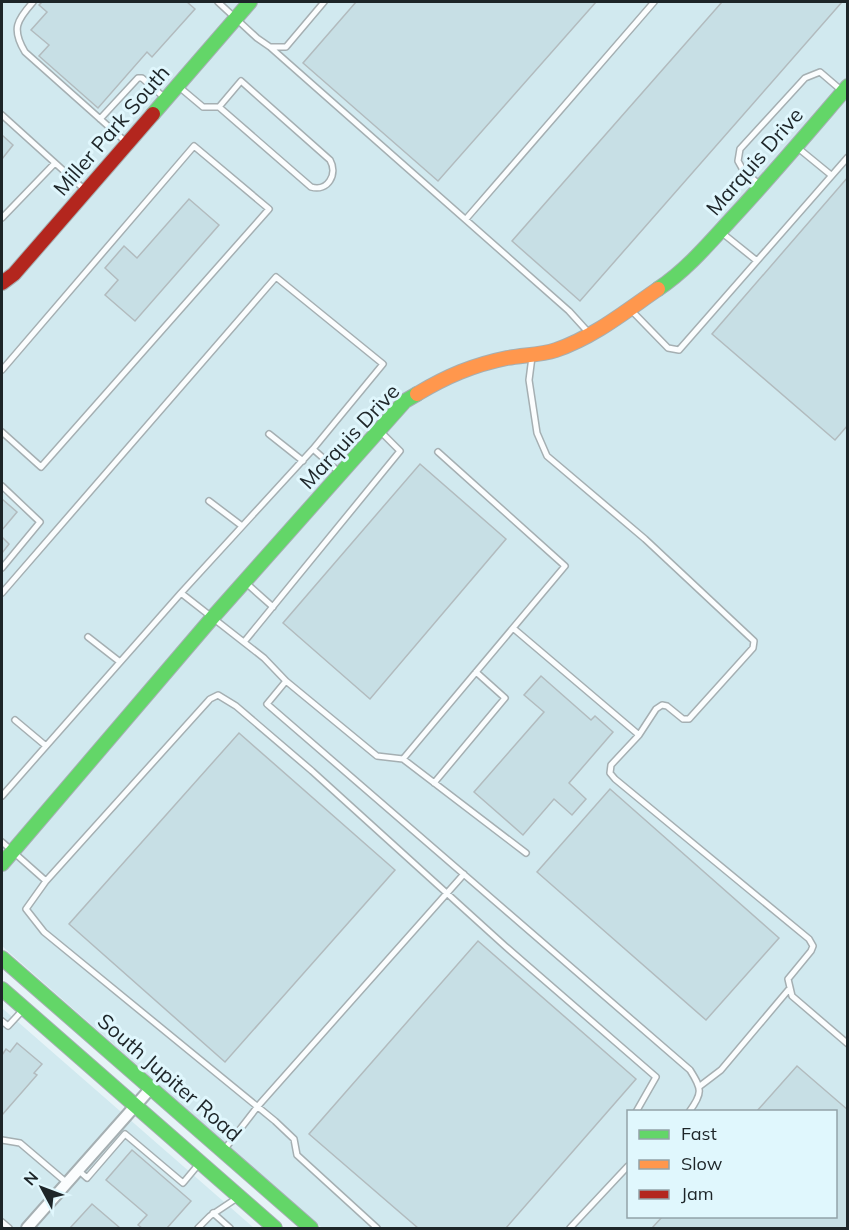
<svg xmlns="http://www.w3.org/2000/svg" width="849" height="1230" font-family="Mulish,sans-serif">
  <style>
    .built { fill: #d1e9ef; fill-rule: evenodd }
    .building { fill: #c7dfe5; stroke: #b2bbbe; stroke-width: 1.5 }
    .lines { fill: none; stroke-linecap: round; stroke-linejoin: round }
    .lane-casing { stroke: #a5afb2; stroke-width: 8 }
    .street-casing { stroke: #a5afb2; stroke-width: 14 }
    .fast-casing { stroke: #a5afb2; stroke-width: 16 }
    .slow-casing { stroke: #a5afb2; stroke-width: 16 }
    .jam-casing { stroke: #a5afb2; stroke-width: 16 }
    .lane { stroke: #fbfdfe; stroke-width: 5 }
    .street { stroke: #fbfdfe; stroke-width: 10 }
    .fast { stroke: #63d668; stroke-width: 14 }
    .slow { stroke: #ff974d; stroke-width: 14 }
    .jam { stroke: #b3261e; stroke-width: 14 }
    .labels { text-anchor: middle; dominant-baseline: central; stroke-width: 6; stroke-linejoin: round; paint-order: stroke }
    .street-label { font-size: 21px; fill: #1d2528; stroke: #e0f7fd }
  </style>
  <rect width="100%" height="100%" fill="#e6f3f7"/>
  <path class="built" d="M2,2H847V1228H322L2,946ZM628,1112H836V1216H628Z
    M2,1008L254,1228H2Z"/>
  <path class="building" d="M42,2H187L195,9L152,57L147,52L98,108L39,56L49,45L31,30L47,12L39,5Z
    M356,2H596L438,181L303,63Z
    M722,2H842L580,301L512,241Z
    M2,135L13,145L2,159Z
    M848,177V425L835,440L712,334Z
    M189,199L219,225L135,321L105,295L118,280L105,268L124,246L137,258Z
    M420,464L506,539L370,699L283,623Z
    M2,499L17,512L2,530Z
    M2,537L9,544L2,553Z
    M541,676L591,720L595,716L613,732L569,783L586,799L572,815L554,799L523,835L474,792L544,712L524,695Z
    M239,733L395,870L225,1062L69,924Z
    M610,789L779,938L706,1020L537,872Z
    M478,941L636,1079L506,1228H418L309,1134Z
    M17,1043L42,1064L34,1073L37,1075L2,1115V1055L6,1049L10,1052Z
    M797,1066L848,1110V1228H652L663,1216H836V1112H756Z
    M132,1150L191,1201L167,1228H142L138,1225L147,1215L106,1180Z
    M92,1204L120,1228H70Z"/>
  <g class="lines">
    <defs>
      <path id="lane" d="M33,2C17,20 11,29 25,52L126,142
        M218,2L257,38L270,47H286L324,2
        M270,47L569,311L589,333
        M178,86L203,107H219L241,81L330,160C338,174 328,192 311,187L219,107
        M2,115L85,190
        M100,119L138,78H142L166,99
        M798,148L831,175
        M760,185L743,170L738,161L740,149L805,78L820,72L841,90
        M2,218L55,163
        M466,219L654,2
        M721,232L757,261
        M631,310L668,348L679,350L848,157
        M532,357L529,380L537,433L547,456L645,539L754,641L753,648L689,719H683L667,706L662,705L656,709L639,735L611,765L610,773L615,779L809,939L813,946L811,951L788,979L792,996L848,1044
        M2,370L194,146L269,209L41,467L2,432
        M269,434L303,461
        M2,486L40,522L2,568
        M209,501L242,526
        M245,582L273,607
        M2,593L276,277L383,364L313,449
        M181,593L313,449L339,472
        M513,628L639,735
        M88,637L120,662
        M244,642L400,451L380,431
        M286,681L377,756L403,759L565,566L438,452
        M15,720L46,746
        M403,759L526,853
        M434,783L505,698L476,672
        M2,796L181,593L264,658L286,681L267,704L690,1070C702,1089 703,1093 689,1112
        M2,842L46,881
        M2,1021L8,1026L21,1012
        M700,1086L721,1070L790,988
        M2,1140L20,1143L67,1183
        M224,1150L258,1106L464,874
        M78,1170L87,1178L125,1134L183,1183L198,1165
        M213,1213L230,1228
        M2,1222L9,1228
        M198,1228L210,1216L237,1198
        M377,1228L297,1155L294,1139L275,1121L44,932L26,909L46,881L210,699L218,695L236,706L312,771L505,946L656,1077L636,1112
        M570,1228L628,1166"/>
      <path id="street" d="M27,1228L151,1088"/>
      <path id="fast" d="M153,114L250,2
        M658,289C688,269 711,241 735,215C774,173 811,129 848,86
        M2,864L213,617L405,401L417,394
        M2,958L311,1228
        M2,989L275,1228"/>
      <path id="slow" d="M417,394C447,376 473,365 507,358C523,355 541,355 556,350C594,337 626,311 658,289"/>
      <path id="jam" d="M2,283L14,274L153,114"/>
    </defs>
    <use href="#lane" class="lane-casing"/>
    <use href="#street" class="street-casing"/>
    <use href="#fast" class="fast-casing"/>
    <use href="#slow" class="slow-casing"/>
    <use href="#jam" class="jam-casing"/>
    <use href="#lane" class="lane"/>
    <use href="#street" class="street"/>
    <use href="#fast" class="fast"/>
    <use href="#slow" class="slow"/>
    <use href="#jam" class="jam"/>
  </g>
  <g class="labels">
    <g class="street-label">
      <text transform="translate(111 130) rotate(-49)">Miller Park South</text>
      <text transform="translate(754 161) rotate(-49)">Marquis Drive</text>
      <text transform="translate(349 436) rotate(-47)">Marquis Drive</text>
      <text transform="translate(170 1077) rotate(41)">South Jupiter Road</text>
    </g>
  </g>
  <rect width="849" height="1230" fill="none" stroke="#1d2528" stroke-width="6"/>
  <rect x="627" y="1110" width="210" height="108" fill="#e0f7fd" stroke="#92a3a8" stroke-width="1.5"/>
  <rect x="639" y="1130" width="30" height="9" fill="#63d668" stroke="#92a3a8" stroke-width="1.5"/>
  <text x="681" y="1140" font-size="18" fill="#1d2528">Fast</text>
  <rect x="639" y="1160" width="30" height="9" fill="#ff974d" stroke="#92a3a8" stroke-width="1.5"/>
  <text x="681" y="1170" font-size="18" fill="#1d2528">Slow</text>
  <rect x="639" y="1190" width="30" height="9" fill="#b3261e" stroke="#92a3a8" stroke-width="1.5"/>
  <text x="681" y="1200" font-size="18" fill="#1d2528">Jam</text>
  <g transform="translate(42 1188) rotate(311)" stroke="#e0f7fd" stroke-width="4.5" paint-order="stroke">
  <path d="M0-4.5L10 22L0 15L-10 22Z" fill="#1d2528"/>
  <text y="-9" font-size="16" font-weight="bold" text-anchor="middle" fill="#1d2528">N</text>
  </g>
</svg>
